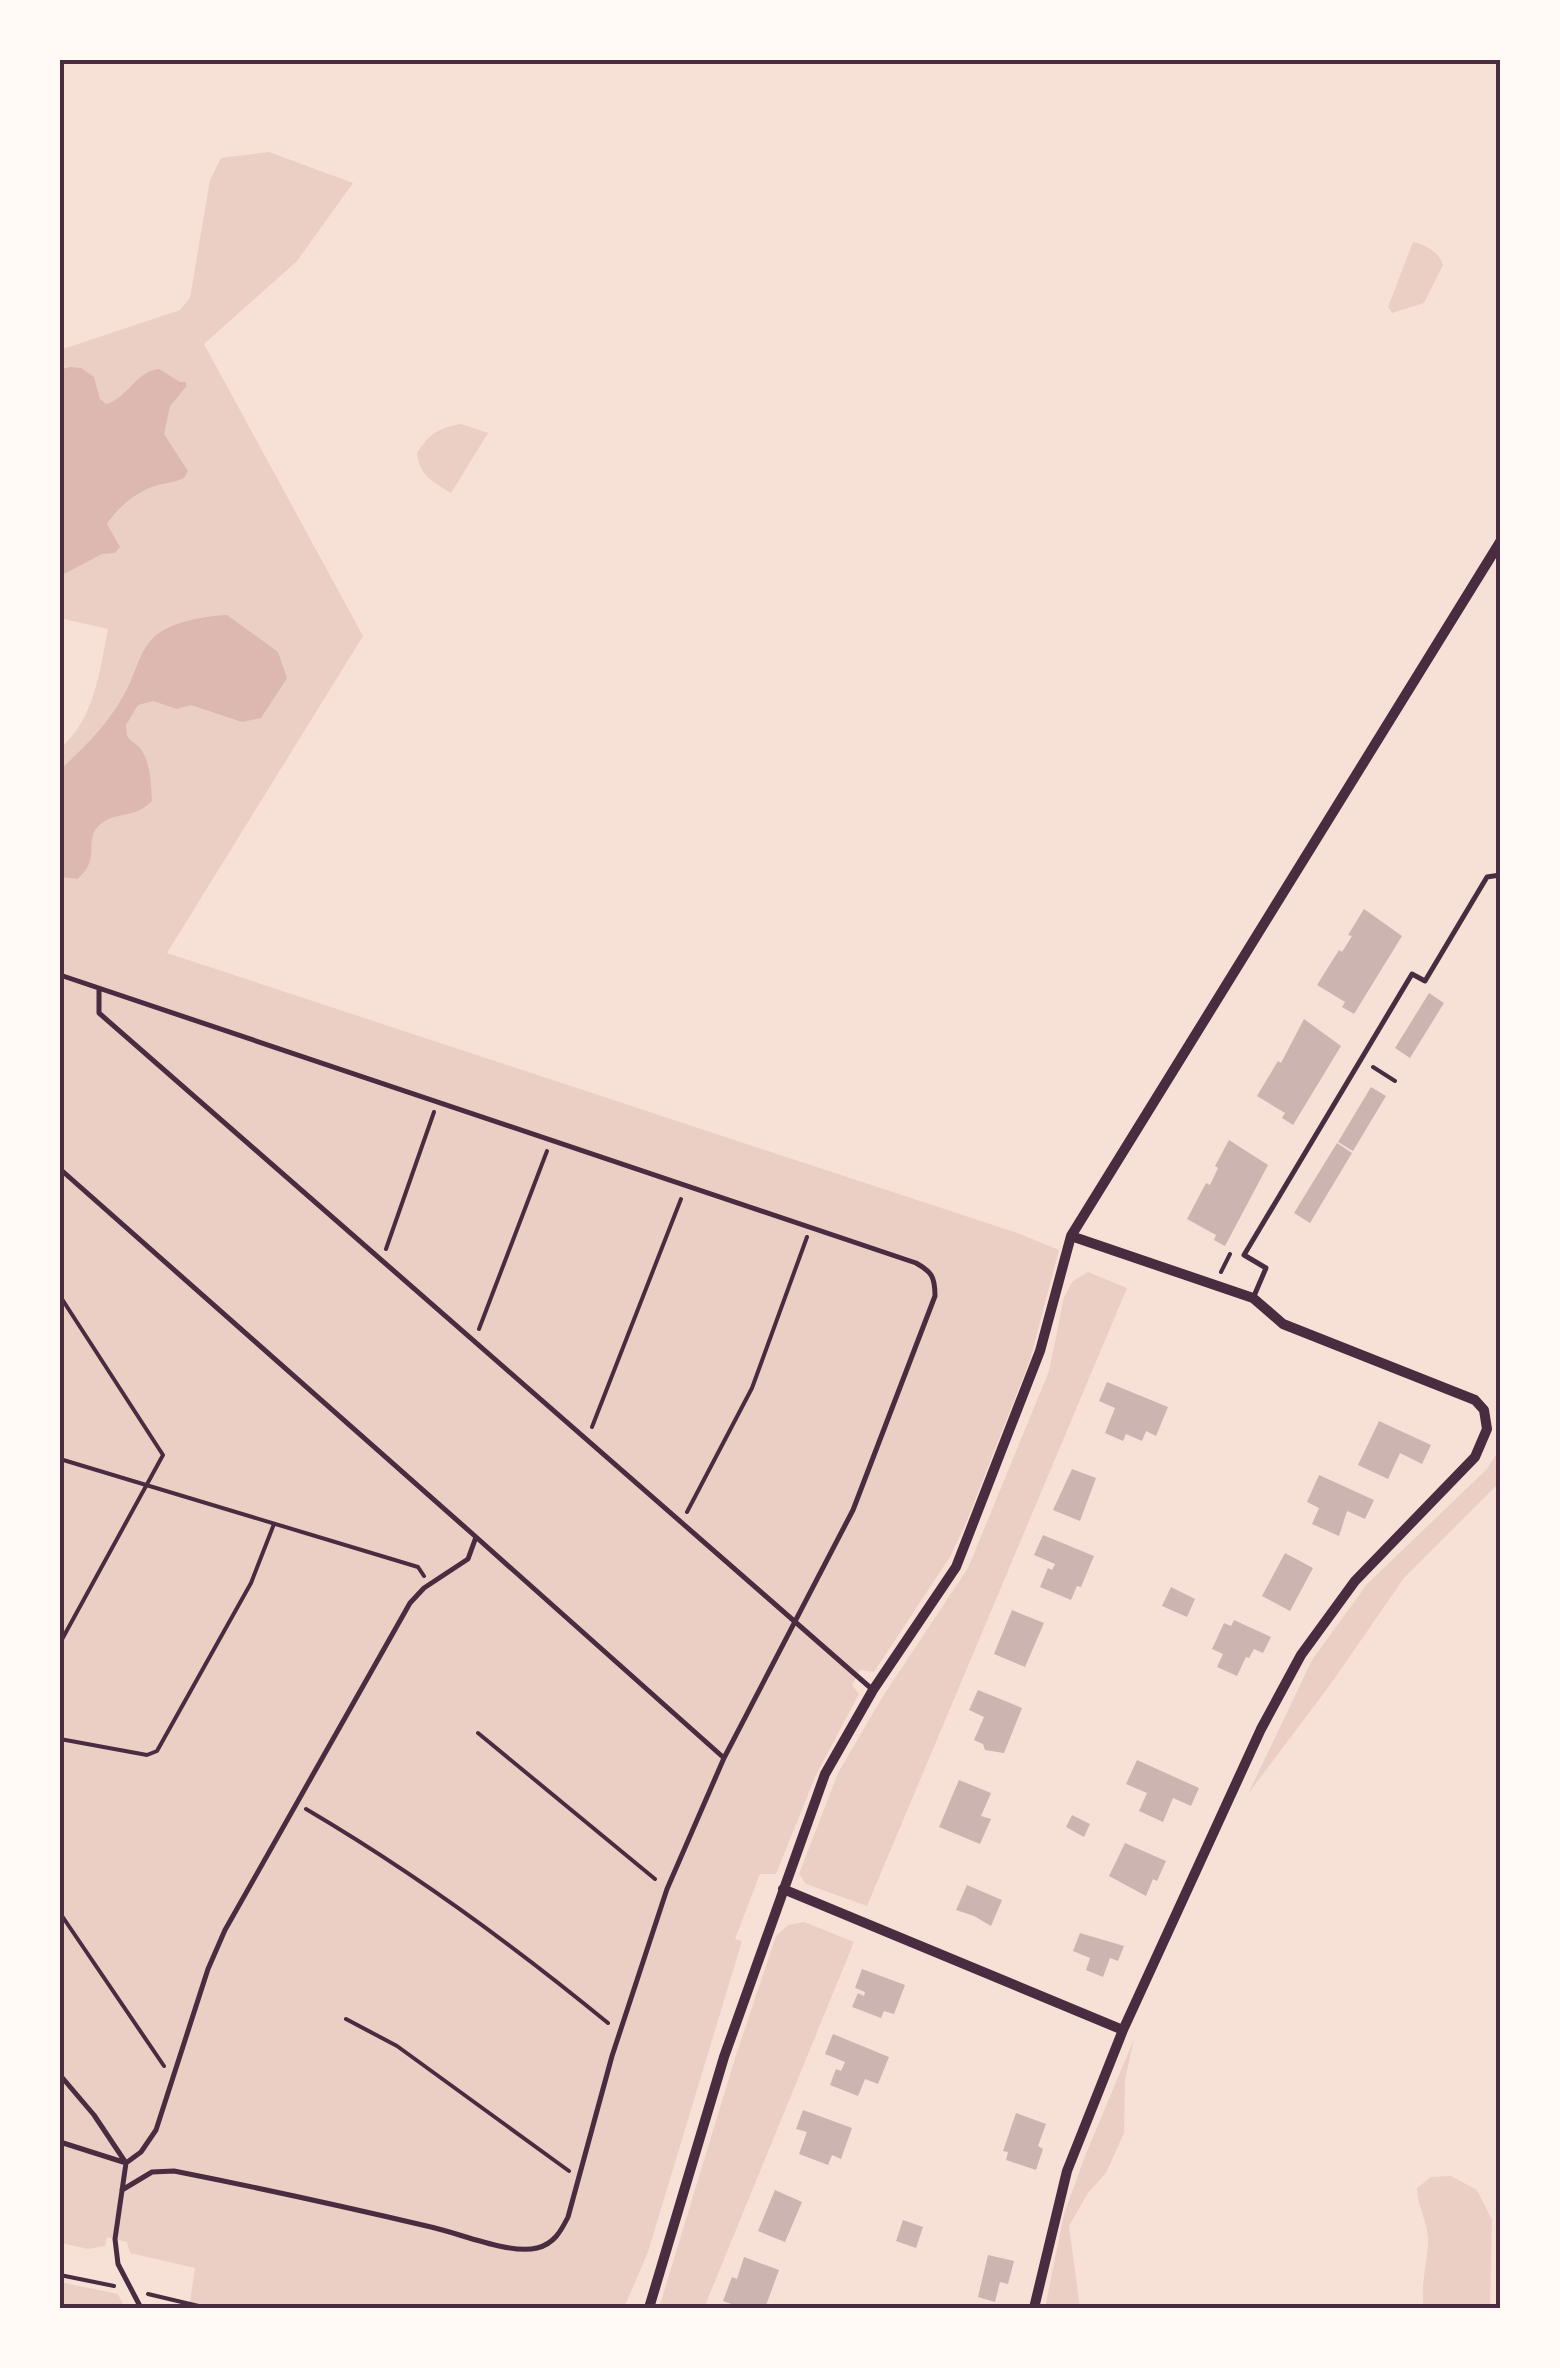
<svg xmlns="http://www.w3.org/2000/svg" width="1560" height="2368" font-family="Mulish,sans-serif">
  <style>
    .green { fill: #ebcfc5 }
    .water { fill: #dcb8b0 }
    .building { fill: #ccb4b1 }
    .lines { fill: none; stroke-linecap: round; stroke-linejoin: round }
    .path { stroke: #4a2c40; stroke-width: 4 }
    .service { stroke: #4a2c40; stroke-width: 5 }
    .minor { stroke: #4a2c40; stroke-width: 10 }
    .neatline { fill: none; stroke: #4a2c40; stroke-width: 4 }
  </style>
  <rect width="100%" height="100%" fill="#f7e1d7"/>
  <path class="green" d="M269,152L353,183L297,261L204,344L363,636L167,953L1020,1234L1059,1250L1030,1360L966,1523L950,1557L874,1672L860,1670L852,1685L859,1694L816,1775L776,1874H760L735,1939L742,1941L648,2252L624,2308H189L195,2268L130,2253L127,2242L107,2237L105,2246L88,2249L61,2243L60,2248V748C94,721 100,670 108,629L60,618V350L180,310L190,298L210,180L221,158Z
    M1413,242C1426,245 1439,252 1443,265L1424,303L1392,313L1388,307Z
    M461,424L488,433L451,493C433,482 419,475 417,453C430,433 438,428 461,424Z
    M1088,1272L1127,1288L867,1906L806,1884L799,1874L838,1773L883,1696L968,1568L1049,1371L1064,1297L1073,1281Z
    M1500,1448V1482L1404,1578L1330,1685L1248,1794L1312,1660L1367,1584L1487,1469Z
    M804,1922L854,1942L704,2308H659L736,2055L776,1936L788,1925Z
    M1134,2039L1125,2080L1124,2133L1106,2173L1088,2193L1069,2226L1080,2308H1045L1064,2214L1085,2156Z
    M1451,2176L1477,2190L1492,2220L1490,2308H1424C1420,2285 1427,2266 1428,2243C1429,2223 1417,2207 1417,2188L1431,2177Z
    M60,2282L118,2294L125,2308H60Z"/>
  <path class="water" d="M69,367L81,368L94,377L100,399L106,404C128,398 135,372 159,369L180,382H186V387L170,406L164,434L188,471L184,478C173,483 162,483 152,487C135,493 116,509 107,524L120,547L115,553L102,554L60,576V370Z
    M227,615L278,652L287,678L261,718L242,722L191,705L177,709L153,701L138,705L126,725L127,736C131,741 136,744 140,748C151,762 151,785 152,801C135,819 118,811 102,823C85,835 96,851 88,866C86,871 81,875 78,879L60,877V770C86,746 108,724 125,693C135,675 139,652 153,638C168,622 206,616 227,615Z"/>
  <path class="building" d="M1364,909L1402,936L1354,1014L1342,1007L1345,1002L1317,985L1339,950L1342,952L1352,936L1348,935Z
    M1429,993L1444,1003L1410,1058L1395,1048Z
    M1304,1019L1341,1046L1293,1125L1282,1118L1285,1113L1257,1096L1278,1061L1281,1063Z
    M1371,1087L1386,1096L1353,1151L1338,1142Z
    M1229,1140L1268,1165L1225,1246L1214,1240L1216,1235L1187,1219L1206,1183L1210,1185L1218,1168L1215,1166Z
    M1337,1143L1352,1153L1310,1223L1294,1213Z
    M1107,1382L1168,1407L1156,1436L1146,1431L1142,1441L1126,1434L1123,1441L1105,1433L1115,1408L1099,1401Z
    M1379,1421L1431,1445L1422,1464L1400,1453L1388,1479L1358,1465Z
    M1072,1469L1096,1478L1080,1521L1053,1510Z
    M1319,1475L1374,1500L1365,1519L1347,1511L1339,1536L1312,1524L1319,1508L1307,1502Z
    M1043,1535L1094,1556L1081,1587L1077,1586L1071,1600L1040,1587L1048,1568L1052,1570L1055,1564L1034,1555Z
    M1285,1553L1313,1568L1290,1611L1262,1596Z
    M1171,1587L1195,1599L1187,1617L1162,1606Z
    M1012,1610L1044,1623L1025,1667L994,1654Z
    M1234,1620L1271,1637L1263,1653L1254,1649L1249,1658L1246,1657L1237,1676L1217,1667L1223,1654L1212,1649L1224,1623L1231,1626Z
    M978,1690L1022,1708L1004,1753L985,1750L983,1744L974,1740L984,1717L969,1710Z
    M1137,1760L1199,1788L1191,1806L1173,1798L1163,1822L1139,1811L1147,1793L1126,1784Z
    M959,1780L991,1793L981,1816L991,1819L980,1844L939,1827Z
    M1072,1815L1090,1824L1084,1837L1066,1827Z
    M1125,1843L1166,1861L1157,1881L1153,1879L1146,1896L1109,1876Z
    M967,1885L1002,1900L991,1926L974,1916L956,1910Z
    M1080,1933L1124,1946L1118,1961L1110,1958L1103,1977L1086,1970L1090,1958L1073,1951Z
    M862,1969L905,1985L894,2014L884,2011L881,2018L852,2007L858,1993L864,1996L865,1992L855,1988Z
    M833,2034L889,2057L878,2084L865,2079L858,2096L830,2085L836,2069L841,2071L845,2062L825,2054Z
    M803,2110L852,2128L841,2159L832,2155L828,2165L799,2154L807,2132L796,2129Z
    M1016,2113L1046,2124L1038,2146L1043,2149L1036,2170L1006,2160L1008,2152L1003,2151Z
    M775,2190L802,2202L785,2242L758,2231Z
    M903,2220L923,2227L916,2248L896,2241Z
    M988,2255L1014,2261L1008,2284L1000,2282L995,2302L978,2297Z
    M744,2257L779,2270L765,2308H742L723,2301L732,2277L737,2279Z"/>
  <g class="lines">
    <path class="path" d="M1373,1067L1395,1081
      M386,1249L434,1112
      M1221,1272L1230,1254
      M60,1296L163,1455L60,1643
      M479,1329L547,1151
      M592,1427L681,1199
      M60,1459L418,1567L424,1576
      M687,1512L752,1388L807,1237
      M478,1733L655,1879
      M60,1739L147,1755L157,1751L251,1583L274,1524
      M306,1809C413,1872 512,1944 608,2023
      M60,1913L164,2066
      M346,2019L397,2046L569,2171
      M60,2275L114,2286
      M148,2294L207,2308"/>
    <path class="service" d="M60,975L916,1263C932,1272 935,1277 935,1296L853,1510L724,1758
      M99,990V1013L873,1690
      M60,1169L476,1537L468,1559L424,1588L410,1603L225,1930L208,1969L156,2130L141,2152L126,2163
      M1254,1296L1266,1268L1244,1255L1412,974L1425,981L1487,877L1500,875
      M60,2075L94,2115L126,2163L115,2239L118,2264L141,2308
      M60,2142L123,2162
      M122,2190L152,2172L174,2171C260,2188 346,2207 431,2227C459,2233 510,2255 537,2248C554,2244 561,2231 568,2217L612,2056L667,1889L724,1758L476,1537"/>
    <path class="minor" d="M783,1889L1123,2030
      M649,2308L724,2057L825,1774L873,1690L956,1567L1040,1351L1071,1236L1500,542
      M1034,2308L1067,2171L1123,2030L1261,1729L1301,1655L1355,1581L1475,1457L1487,1429L1484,1410L1475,1400L1283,1324L1253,1298L1071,1236"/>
  </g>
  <rect width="1560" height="2368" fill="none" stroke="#fffaf5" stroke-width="125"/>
  <rect x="62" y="62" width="1436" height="2244" class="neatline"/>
</svg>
